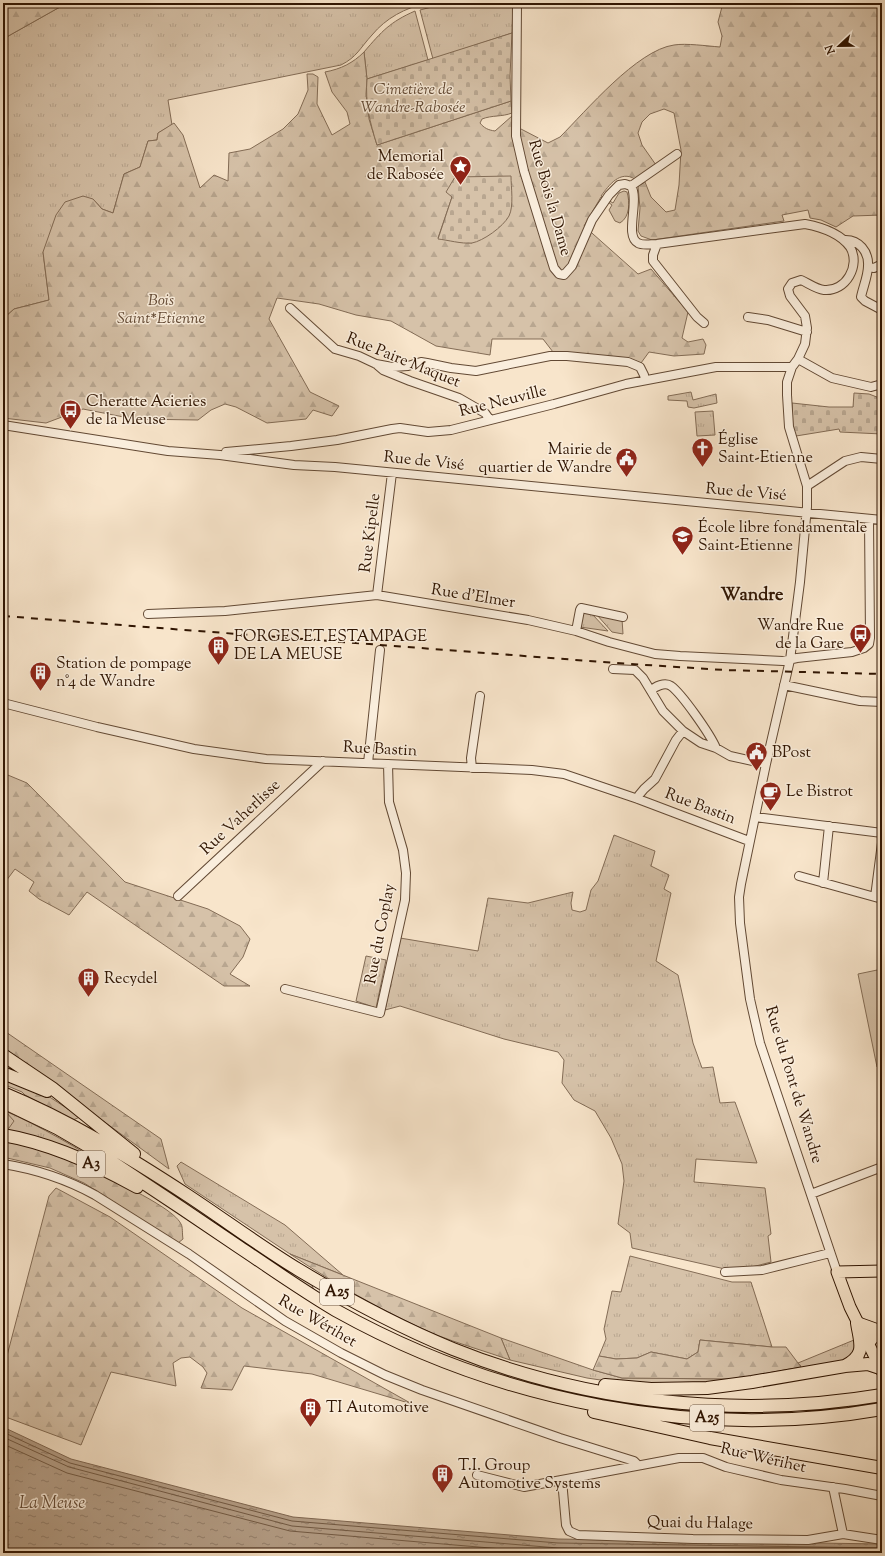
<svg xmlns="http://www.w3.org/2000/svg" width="885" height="1556" font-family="'Sorts Mill Goudy',serif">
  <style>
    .grass { fill: url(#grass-tufts); stroke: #836c56 }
    .forest { fill: url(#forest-firs); stroke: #836c56; fill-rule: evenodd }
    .cemetery { fill: url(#cemetery-stones); stroke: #836c56 }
    .pitch { fill: #d6c2a9; stroke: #836c56 }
    .water { fill: url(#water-ripples); stroke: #7f6752 }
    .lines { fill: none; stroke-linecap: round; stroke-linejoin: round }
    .shore { stroke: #725a44; stroke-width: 1 }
    .minor-casing { stroke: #624934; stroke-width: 10 }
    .major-casing { stroke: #301502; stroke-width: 13 }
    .highway-casing { stroke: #301502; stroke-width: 14 }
    .minor { stroke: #faeedd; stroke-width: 8 }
    .major { stroke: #f8e5cb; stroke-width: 11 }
    .highway { stroke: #f8e5cb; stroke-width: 12 }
    .rail { stroke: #301502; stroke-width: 2; stroke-dasharray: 7 7; stroke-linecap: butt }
    .labels { text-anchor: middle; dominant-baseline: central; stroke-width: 3; stroke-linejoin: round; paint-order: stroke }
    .shield { fill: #faeedd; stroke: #6d5644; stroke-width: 1 }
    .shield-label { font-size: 15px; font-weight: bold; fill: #301502 }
    .park-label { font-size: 16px; font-style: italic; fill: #624934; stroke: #faeedd }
    .poi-label { font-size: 16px; fill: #301502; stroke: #faeedd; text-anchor: start }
    .street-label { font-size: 16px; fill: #301502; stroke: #faeedd }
    .water-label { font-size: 17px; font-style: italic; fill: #654c37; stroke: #faeedd }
    .quarter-label { font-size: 18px; font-weight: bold; fill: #301502; stroke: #faeedd }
  </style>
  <defs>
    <pattern id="grass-tufts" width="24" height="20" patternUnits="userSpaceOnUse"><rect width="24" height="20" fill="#d6c2a9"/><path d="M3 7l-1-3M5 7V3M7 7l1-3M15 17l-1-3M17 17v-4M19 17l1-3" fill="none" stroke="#b8a690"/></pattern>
    <pattern id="forest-firs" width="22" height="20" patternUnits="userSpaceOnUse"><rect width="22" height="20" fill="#d6c2a9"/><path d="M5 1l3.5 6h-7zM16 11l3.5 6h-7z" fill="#b8a690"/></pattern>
    <pattern id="cemetery-stones" width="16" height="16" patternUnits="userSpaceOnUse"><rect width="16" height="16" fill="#d6c2a9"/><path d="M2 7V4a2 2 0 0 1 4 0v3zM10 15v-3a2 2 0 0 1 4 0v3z" fill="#b8a690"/></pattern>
    <pattern id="water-ripples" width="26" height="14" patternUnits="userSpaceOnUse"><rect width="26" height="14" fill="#b49e87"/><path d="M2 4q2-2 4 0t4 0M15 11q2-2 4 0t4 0" fill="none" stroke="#93806c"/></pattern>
  </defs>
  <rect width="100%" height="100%" fill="#f8e5cb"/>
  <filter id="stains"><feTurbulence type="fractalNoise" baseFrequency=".005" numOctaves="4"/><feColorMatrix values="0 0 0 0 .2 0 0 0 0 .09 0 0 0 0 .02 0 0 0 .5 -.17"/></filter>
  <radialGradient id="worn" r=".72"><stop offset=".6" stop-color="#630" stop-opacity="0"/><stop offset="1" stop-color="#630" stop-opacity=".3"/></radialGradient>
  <path class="grass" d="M67,3H427C405,8 386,18 372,35C360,48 357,57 341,65L168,100L172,125L158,133L157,140L148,141L140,167L124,174L113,213L102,209L93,199L43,252L49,300L14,309L3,319V192C9,172 10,153 3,134V39Z
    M447,3H513L512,33L433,59L420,10Z
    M415,11L428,60L367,79L364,52C382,31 390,22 415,11Z
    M691,392L693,400L716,394L717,403L694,408L688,407L687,401L668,400V396Z
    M713,411L715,435L697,436L695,412Z
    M583,613L592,614L608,631L580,627Z
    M597,615L622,619L623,634L612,632Z
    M614,835L655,851L651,866L669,875L664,889L671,893L656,961L678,975L693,1043L702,1068L713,1067L720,1103L735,1102L757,1163L696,1159L694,1182L765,1188L771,1234L768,1236L771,1262L752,1267L725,1269L632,1248L630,1233L618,1224L624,1181L622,1164L611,1138L595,1111L574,1100L562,1083L564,1060L558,1052L504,1039L400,1006L385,1010L400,938L478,951L488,898L528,903L573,892L571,903L572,910L580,912L586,910L591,890L598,881Z
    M366,956L386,960L376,1008L356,1001Z
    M3,1110C42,1127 78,1148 113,1171L3,1132Z
    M94,1144L144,1173L312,1285L314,1291Z
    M181,1162L285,1225L343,1275L290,1254L185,1184L177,1166Z
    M630,1256L732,1282H751L772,1347L700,1340L698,1352L687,1359L651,1352L637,1358L616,1359L599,1356L606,1339L604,1329L612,1291L621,1292Z
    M501,1338L593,1370L622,1378L734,1379L801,1366L798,1363L854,1340L858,1352L846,1363L739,1381L627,1384L587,1378L510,1360Z"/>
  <path class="forest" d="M3,3H67L3,39Z
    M723,3H882V215L853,216L836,227L821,220L810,218L808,210L782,215L784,221L652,240L641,236L638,231L640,208L638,186L645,182L651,197L666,212L675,210L679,185L681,150L674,113L664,109L650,114L642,122L638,133L642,145L656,165L635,179C620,170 609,185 601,196L613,203L619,193L624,191L627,192C630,202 630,217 620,223L615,221L609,210L612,205L601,197L584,226L638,274L651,269L688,312L682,338L688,342L703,339L706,345L704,354L674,356L649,352L641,363L628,358L553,352L543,339H492L490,355L436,346L391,321L356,315L319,304L277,298L269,319L310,392L339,406L332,416L313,410L306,419L267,423L236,407L225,404L211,410L198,420L134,419L83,409L46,423L3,418V319L14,309L49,300L43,252L56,215L65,202L83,196L93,199L102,209L113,213L124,174L140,167L148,141L157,140L158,133L174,123L183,135L200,188L214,175L228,181L229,153L250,149L283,129L298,114L308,90L307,74H313L318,77L317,104L332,135L350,124L347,112L332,92L325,72C341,69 353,63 364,52L367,79L366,94L369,119L377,145L511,101L512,113C502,117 492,115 482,119L480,123C484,128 488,130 495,131L512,116L515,129H521L548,143L560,137C586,111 637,50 674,45C686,43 707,46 720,47L722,36L718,22ZM452,197L472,243L438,238Z
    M3,134C10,153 9,172 3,192Z
    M3,773L27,783L125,882L208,909L240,926L250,939L243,957L230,974L250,986H224L87,892L69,915L39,899L29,891L34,882L15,869L3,885Z
    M3,1030L161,1139L169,1169L3,1048Z
    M3,1076L42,1092L80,1117L73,1120L25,1095L22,1092L3,1084Z
    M3,1110L6,1112L14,1121L9,1128L3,1130Z
    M3,1140C14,1143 25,1144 36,1148C61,1156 171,1202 181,1224C183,1227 182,1234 183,1239L178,1243L84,1183L50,1168L3,1157Z
    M56,1188L110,1217L242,1308L412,1404L312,1374L244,1366L232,1390L201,1388L207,1373L203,1367L190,1357L181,1358L173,1363L176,1386L111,1372L81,1445L3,1416V1371L49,1196Z
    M290,1254L501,1338L510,1360C485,1351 459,1344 434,1334C384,1312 335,1284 290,1254Z
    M700,1340L772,1347H786L801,1367L734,1379L622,1378L593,1370L599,1356L616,1359L637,1358L651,1352L687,1359L698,1352Z"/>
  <path class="cemetery" d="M512,33L510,76L511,101L377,145C370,123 365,103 367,79Z
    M511,176C511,187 514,206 509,216C503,227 483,241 472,243C461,244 448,240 438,239L452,197L446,192L455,177Z
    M854,393L869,394L882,399V434L840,432L839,429L796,436L793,429L792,403L829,407H853Z"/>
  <path class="pitch" d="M882,969V1066L877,1067L858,974Z"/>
  <path class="water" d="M3,1427L71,1459L293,1517L558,1539L882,1544V1553H3Z"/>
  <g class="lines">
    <path class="shore" d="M3,1432L70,1463L292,1521L558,1543L882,1548
      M3,1437L69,1467L292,1526L558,1548L857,1553
      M3,1444L67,1473L290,1531L549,1553"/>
    <defs>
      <path id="minor" d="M517,3L516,136L524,171L548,249L554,268L559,274L564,275L572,266L592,220L609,195L619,185L625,184L631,186C640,200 624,236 638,243C643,246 651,244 657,244L805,224C821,227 840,233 850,247C861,265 846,292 824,290C816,289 808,283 801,280L792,283L788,289L790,296L805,316L807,328L805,344L798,359L792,367L787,382V395L789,427L807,486V507L800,582L790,660L766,764L741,884L739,897L740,923L750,999L760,1043L837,1272
        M631,186L677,154
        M844,240C859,239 869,252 868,266C868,276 863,287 861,297L865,301L882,310
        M657,244L653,255V261L697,317L704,323
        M868,267L874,268L882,264
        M290,308L335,349L359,356L376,364L383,370L410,381L459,398L485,413L490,420
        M748,317L768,320L807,332
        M798,359L832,378L871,387L882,384
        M376,364L392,367L408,366L421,362L427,363L451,368L476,371L550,356H567L628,362L640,367L644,375L645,380
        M3,425L168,451L220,455L294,465L335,467L882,520
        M226,452L291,446L337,440L392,429L400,428L428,432L451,430L554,404L626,384L716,367H792
        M807,486L845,461L861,457L882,459
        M377,595L392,473
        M148,614L225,611L377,595L528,620L576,631L609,642L655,654L680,656L783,661L797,658L852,652L864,648L869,644L870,638L869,519
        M576,631L580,610L581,608L623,617
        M613,669L635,670L643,678L663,711L683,731L701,743L716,748L730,756L766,764
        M784,685L860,701L882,702
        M651,691C655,686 665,682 671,686C682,694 710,734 716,748
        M3,703L97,727L194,749L266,759L532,770L564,774L638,799L749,841
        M368,763L380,650
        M472,768L471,758L480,696
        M638,799L639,795L644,789L655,779L676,740L683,731
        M755,817L882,833
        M799,876L882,899
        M823,883L829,826
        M178,896L323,761
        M875,897L882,843
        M285,989L380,1013L405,900L406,873L403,850L389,802L388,764
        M3,1164C35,1169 66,1179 95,1195L189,1254L285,1321L341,1353L385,1375L422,1390L560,1438L634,1461L638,1465
        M811,1194L882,1167
        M725,1272L762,1270L830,1253
        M477,1475L524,1487L679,1458H703L726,1467L781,1480L845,1489L882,1496
        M562,1480L566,1525L569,1531L578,1535L693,1539L808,1540L843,1534L882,1540
        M833,1487L843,1534"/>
      <path id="major" d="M882,1271L837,1272L850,1307L882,1371"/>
      <path id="highway" d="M3,1055L52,1088L134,1154
        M3,1073L47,1091
        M3,1093C68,1120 129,1157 187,1195C225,1220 261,1247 299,1270C349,1300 399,1327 453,1349C587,1403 739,1419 882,1395
        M3,1102L57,1128L88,1146C138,1179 189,1213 239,1247C272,1269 303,1291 337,1311C500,1402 698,1441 882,1409
        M3,1135C50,1143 96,1164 137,1187
        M857,1323L882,1332
        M867,1344L874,1336L882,1333
        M845,1366C867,1354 860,1343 857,1323
        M605,1385L651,1389L707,1388L752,1382L845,1366L868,1364L880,1368
        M594,1412L710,1438L882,1468"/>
    </defs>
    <use href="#minor" class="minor-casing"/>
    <use href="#major" class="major-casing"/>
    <use href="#highway" class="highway-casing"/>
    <use href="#minor" class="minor"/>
    <use href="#major" class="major"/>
    <use href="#highway" class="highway"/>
    <path class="rail" d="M3,616L616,663L724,670L882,674"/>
  </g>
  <defs>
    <symbol id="sight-pin" viewBox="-11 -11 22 30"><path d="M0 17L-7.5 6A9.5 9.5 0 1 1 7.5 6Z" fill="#8f2418" stroke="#faeedd"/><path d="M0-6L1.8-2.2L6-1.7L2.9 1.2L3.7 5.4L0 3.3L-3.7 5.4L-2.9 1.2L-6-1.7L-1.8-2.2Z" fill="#fff"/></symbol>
    <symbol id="bus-pin" viewBox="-11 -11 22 30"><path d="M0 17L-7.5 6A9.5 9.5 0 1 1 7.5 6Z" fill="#8f2418" stroke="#faeedd"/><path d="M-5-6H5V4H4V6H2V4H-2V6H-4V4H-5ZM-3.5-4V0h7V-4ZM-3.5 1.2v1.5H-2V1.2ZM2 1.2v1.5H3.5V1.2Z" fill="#fff"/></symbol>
    <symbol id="church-pin" viewBox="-11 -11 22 30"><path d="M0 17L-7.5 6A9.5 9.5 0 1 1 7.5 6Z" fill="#8f2418" stroke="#faeedd"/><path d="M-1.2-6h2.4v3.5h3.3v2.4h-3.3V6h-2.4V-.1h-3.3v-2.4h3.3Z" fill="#fff"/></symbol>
    <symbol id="civic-pin" viewBox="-11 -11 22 30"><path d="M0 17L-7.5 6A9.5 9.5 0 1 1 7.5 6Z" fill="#8f2418" stroke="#faeedd"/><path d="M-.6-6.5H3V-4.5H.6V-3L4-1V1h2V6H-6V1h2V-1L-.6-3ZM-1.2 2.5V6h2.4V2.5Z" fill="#fff"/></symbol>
    <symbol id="school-pin" viewBox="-11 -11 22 30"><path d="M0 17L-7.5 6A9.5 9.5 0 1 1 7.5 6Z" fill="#8f2418" stroke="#faeedd"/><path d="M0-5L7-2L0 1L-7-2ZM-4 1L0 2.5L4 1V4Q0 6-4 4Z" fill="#fff"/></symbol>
    <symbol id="building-pin" viewBox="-11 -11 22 30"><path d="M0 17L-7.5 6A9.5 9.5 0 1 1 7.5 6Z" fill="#8f2418" stroke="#faeedd"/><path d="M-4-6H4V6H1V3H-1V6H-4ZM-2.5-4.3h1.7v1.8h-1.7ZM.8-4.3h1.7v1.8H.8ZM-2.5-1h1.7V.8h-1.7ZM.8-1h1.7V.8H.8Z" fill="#fff"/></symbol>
    <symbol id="cafe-pin" viewBox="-11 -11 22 30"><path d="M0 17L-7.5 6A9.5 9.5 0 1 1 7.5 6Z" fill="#8f2418" stroke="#faeedd"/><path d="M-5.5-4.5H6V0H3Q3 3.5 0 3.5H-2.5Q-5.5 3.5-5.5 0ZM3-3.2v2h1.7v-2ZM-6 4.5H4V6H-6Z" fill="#fff"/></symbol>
  </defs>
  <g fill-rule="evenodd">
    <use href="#sight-pin" x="448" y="154" width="25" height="34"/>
    <use href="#bus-pin" x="58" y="398" width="25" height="34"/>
    <use href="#church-pin" x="690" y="436" width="25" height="34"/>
    <use href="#civic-pin" x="614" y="446" width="25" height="34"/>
    <use href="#school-pin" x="670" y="524" width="25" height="34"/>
    <use href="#bus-pin" x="848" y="622" width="25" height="34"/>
    <use href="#building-pin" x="206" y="634" width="25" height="34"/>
    <use href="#building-pin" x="28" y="660" width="25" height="34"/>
    <use href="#civic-pin" x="744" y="740" width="25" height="34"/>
    <use href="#cafe-pin" x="758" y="780" width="25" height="34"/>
    <use href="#building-pin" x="76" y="966" width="25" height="34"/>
    <use href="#building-pin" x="298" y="1396" width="25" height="34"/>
    <use href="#building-pin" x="430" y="1462" width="25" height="34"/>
  </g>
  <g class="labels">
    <g class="shield">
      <rect x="77" y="1151" width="28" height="26" rx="3"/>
      <rect x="320" y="1279" width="34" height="26" rx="3"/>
      <rect x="690" y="1405" width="34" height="26" rx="3"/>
    </g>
    <g class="shield-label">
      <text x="91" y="1164">A3</text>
      <text x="337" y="1292">A25</text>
      <text x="707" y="1418">A25</text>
    </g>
    <g class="park-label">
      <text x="413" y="90">Cimetière de<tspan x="413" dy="18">Wandre-Rabosée</tspan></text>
      <text x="161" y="301">Bois<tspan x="161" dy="18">Saint*Etienne</tspan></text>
    </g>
    <g class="poi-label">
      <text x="444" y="157" text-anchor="end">Memorial<tspan x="444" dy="18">de Rabosée</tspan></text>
      <text x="86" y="402">Cheratte Acieries<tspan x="86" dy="18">de la Meuse</tspan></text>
      <text x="718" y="440">Église<tspan x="718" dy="18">Saint-Etienne</tspan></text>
      <text x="612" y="450" text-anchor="end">Mairie de<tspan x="612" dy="18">quartier de Wandre</tspan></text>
      <text x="698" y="528">École libre fondamentale<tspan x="698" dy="18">Saint-Etienne</tspan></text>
      <text x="844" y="626" text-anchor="end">Wandre Rue<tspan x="844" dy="18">de la Gare</tspan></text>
      <text x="234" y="637">FORGES ET ESTAMPAGE<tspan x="234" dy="18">DE LA MEUSE</tspan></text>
      <text x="56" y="664">Station de pompage<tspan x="56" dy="18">n°4 de Wandre</tspan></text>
      <text x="772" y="753">BPost</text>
      <text x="786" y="792">Le Bistrot</text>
      <text x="104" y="979">Recydel</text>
      <text x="326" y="1408">TI Automotive</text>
      <text x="458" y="1466">T.I. Group<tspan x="458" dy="18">Automotive Systems</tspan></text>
    </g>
    <g class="street-label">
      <text transform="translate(549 198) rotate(74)">Rue Bois la Dame</text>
      <text transform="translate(403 361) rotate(22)">Rue Paire Maquet</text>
      <text transform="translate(503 402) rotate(-14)">Rue Neuville</text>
      <text transform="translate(424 462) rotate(6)">Rue de Visé</text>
      <text transform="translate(746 493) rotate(5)">Rue de Visé</text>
      <text transform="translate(371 533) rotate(-83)">Rue Kipelle</text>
      <text transform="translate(473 597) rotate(9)">Rue d'Elmer</text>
      <text transform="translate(380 750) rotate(3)">Rue Bastin</text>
      <text transform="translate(700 807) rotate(21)">Rue Bastin</text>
      <text transform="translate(241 818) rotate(-43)">Rue Vaherlisse</text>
      <text transform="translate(381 934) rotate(-79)">Rue du Coplay</text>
      <text transform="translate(793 1085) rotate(73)">Rue du Pont de Wandre</text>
      <text transform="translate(317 1322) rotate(30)">Rue Wérihet</text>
      <text transform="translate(763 1459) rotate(13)">Rue Wérihet</text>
      <text transform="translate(700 1524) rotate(1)">Quai du Halage</text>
    </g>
    <g class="water-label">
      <text x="52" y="1504">La Meuse</text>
    </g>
    <g class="quarter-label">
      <text x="752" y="596">Wandre</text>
    </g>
  </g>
  <rect width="885" height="1556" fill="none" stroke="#f8e5cb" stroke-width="16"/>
  <rect x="4" y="4" width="877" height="1548" fill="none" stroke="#301502" stroke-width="2"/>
  <rect x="8" y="8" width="869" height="1540" fill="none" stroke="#301502"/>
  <g transform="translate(839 46) rotate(248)" stroke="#faeedd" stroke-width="3" paint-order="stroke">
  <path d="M0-3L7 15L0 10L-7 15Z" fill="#301502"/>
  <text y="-6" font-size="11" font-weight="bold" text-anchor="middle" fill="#301502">N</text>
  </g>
  <rect width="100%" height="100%" filter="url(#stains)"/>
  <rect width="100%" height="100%" fill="url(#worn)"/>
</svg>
